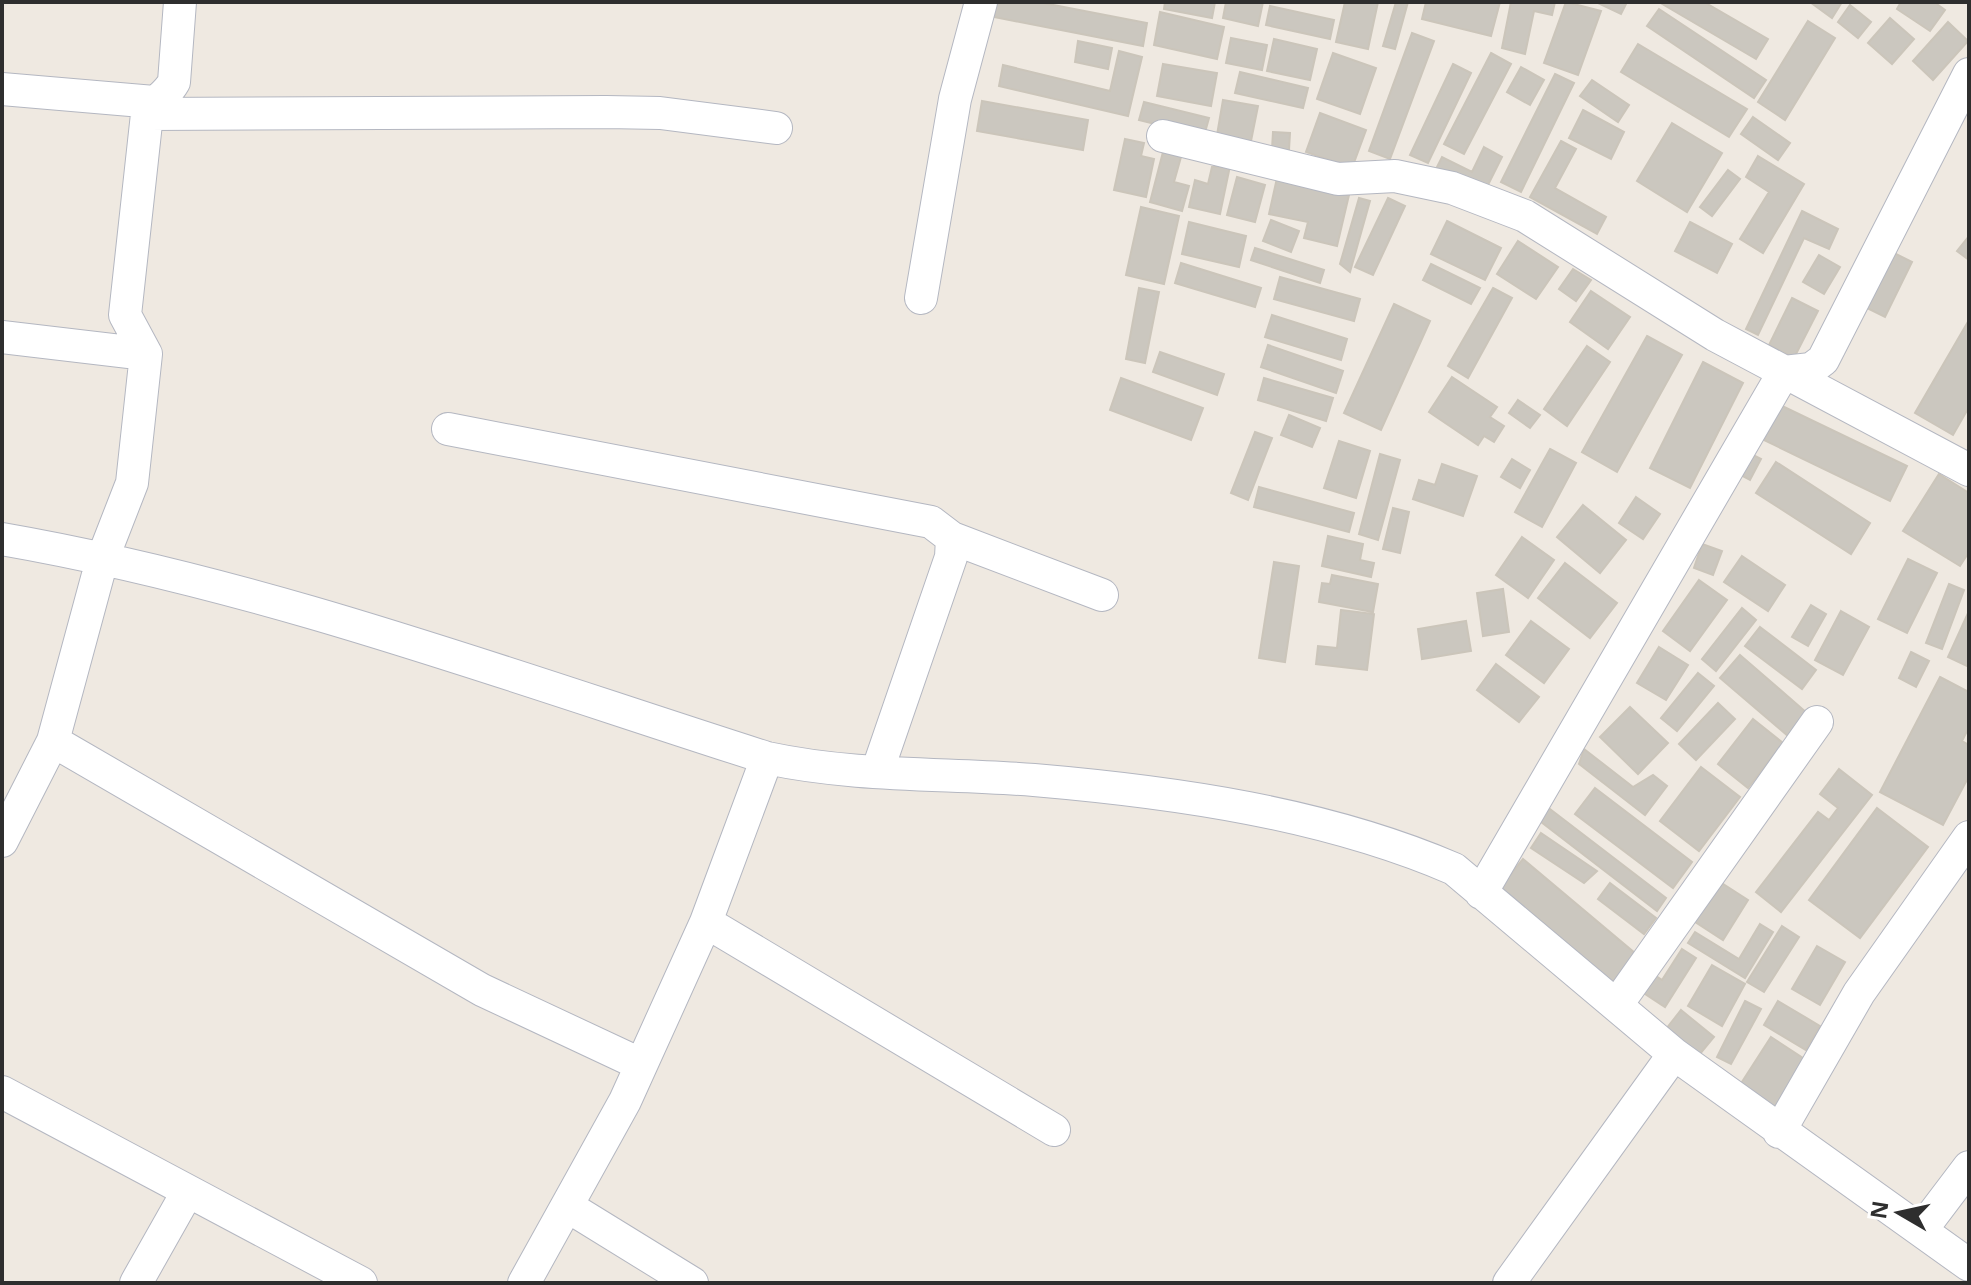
<svg xmlns="http://www.w3.org/2000/svg" width="1971" height="1285" font-family="'Noto Sans',sans-serif">
  <style>
    .building { fill: #cbc7bf; stroke: #cbc5ba; stroke-width: 2 }
    .lines { fill: none; stroke-linecap: round; stroke-linejoin: round }
    .street-casing { stroke: #b4b7c1; stroke-width: 34 }
    .street { stroke: #fff; stroke-width: 32 }
  </style>
  <rect width="100%" height="100%" fill="#efe9e1"/>
  <path class="building" d="M997,2H1038L1147,23L1143,46L994,17Z
    M1165,2H1215L1212,18L1164,9Z
    M1226,2H1263L1258,26L1223,18Z
    M1345,2H1378L1368,49L1336,42Z
    M1396,2H1408L1395,49L1383,46Z
    M1426,2H1500L1491,36L1422,19Z
    M1511,2H1555L1552,15L1534,11L1525,54L1502,48Z
    M1566,2L1601,11L1578,75L1544,63Z
    M1596,2H1627L1621,14Z
    M1659,2H1704L1768,39L1756,59Z
    M1810,2H1842L1832,18Z
    M1901,2H1934L1945,10L1930,31L1897,9Z
    M1850,5L1871,22L1858,38L1838,22Z
    M1270,6L1334,20L1330,39L1266,25Z
    M1659,9L1766,80L1754,98L1647,26Z
    M1160,12L1224,27L1217,59L1154,45Z
    M1890,18L1914,39L1892,64L1868,43Z
    M1808,21L1835,38L1785,120L1758,102Z
    M1948,22L1968,41L1933,80L1913,61Z
    M1412,33L1434,41L1390,159L1369,151Z
    M1231,38L1267,45L1262,70L1226,63Z
    M1274,39L1317,49L1310,80L1267,71Z
    M1078,41L1112,48L1108,69L1075,62Z
    M1638,44L1747,109L1729,137L1621,72Z
    M1119,51L1142,57L1128,116L999,86L1003,65L1110,91Z
    M1333,53L1376,68L1360,114L1317,99Z
    M1491,53L1511,64L1464,154L1444,144Z
    M1163,64L1217,73L1211,106L1157,96Z
    M1453,64L1471,73L1428,163L1410,155Z
    M1521,67L1544,80L1530,105L1507,92Z
    M1240,72L1308,88L1303,108L1235,93Z
    M1555,74L1574,83L1521,192L1501,182Z
    M1592,80L1629,105L1618,122L1580,96Z
    M1223,100L1258,106L1251,141L1217,135Z
    M982,101L1088,120L1083,150L977,131Z
    M1144,102L1209,118L1204,136L1139,120Z
    M1583,110L1624,132L1611,159L1569,138Z
    M1320,113L1366,130L1352,168L1306,152Z
    M1753,117L1790,143L1778,160L1741,134Z
    M1672,123L1722,153L1687,212L1637,181Z
    M1273,132L1290,133L1289,150L1272,149Z
    M1125,139L1144,143L1141,156L1154,159L1146,197L1114,190Z
    M1561,141L1576,149L1555,188L1606,217L1597,234L1530,197Z
    M1484,147L1502,157L1482,197L1434,173L1442,157L1472,172Z
    M1163,152L1181,157L1174,182L1189,186L1182,211L1150,202Z
    M1758,156L1804,184L1763,253L1740,239L1769,192L1746,177Z
    M1230,166L1220,214L1189,207L1195,180L1208,184L1212,167Z
    M1728,170L1740,179L1712,216L1700,207Z
    M1237,177L1265,185L1255,222L1227,215Z
    M1277,178L1349,195L1337,246L1304,238L1308,222L1269,214Z
    M1359,198L1370,201L1350,272L1340,264Z
    M1388,198L1405,206L1373,275L1355,267Z
    M1141,207L1179,216L1164,284L1126,275Z
    M1802,211L1838,229L1829,249L1804,238L1758,335L1746,329Z
    M1271,220L1299,231L1291,252L1263,241Z
    M1447,221L1501,248L1485,280L1431,254Z
    M1189,222L1246,236L1239,267L1182,254Z
    M1690,222L1732,244L1717,273L1675,251Z
    M1969,236V260L1957,251Z
    M1518,241L1558,267L1536,299L1497,274Z
    M1255,248L1324,270L1320,283L1251,260Z
    M1890,251L1912,262L1885,317L1863,306Z
    M1819,255L1840,267L1824,294L1803,282Z
    M1181,263L1261,288L1255,307L1175,283Z
    M1431,264L1480,288L1471,304L1423,280Z
    M1573,269L1591,280L1576,301L1559,289Z
    M1280,277L1360,299L1354,321L1274,299Z
    M1139,288L1159,292L1145,363L1126,359Z
    M1493,288L1512,298L1468,378L1448,366Z
    M1591,291L1630,317L1608,349L1570,322Z
    M1792,298L1818,311L1794,358L1769,345Z
    M1394,304L1430,321L1381,430L1344,413Z
    M1272,315L1347,339L1341,360L1265,337Z
    M1969,320V407L1953,435L1915,413Z
    M1647,336L1682,355L1617,472L1582,452Z
    M1268,345L1343,371L1336,393L1261,367Z
    M1587,346L1610,362L1567,426L1544,409Z
    M1160,352L1224,374L1217,395L1153,372Z
    M1703,362L1743,383L1690,488L1650,468Z
    M1452,377L1497,407L1490,417L1504,426L1494,442L1484,436L1478,445L1429,412Z
    M1121,378L1203,408L1191,440L1110,410Z
    M1264,378L1333,398L1326,421L1258,400Z
    M1518,400L1540,415L1530,428L1509,413Z
    M1780,405L1907,466L1890,501L1764,440Z
    M1289,415L1320,428L1312,447L1281,435Z
    M1255,432L1272,438L1248,500L1231,493Z
    M1339,441L1370,451L1356,498L1324,488Z
    M1550,449L1576,463L1542,527L1515,512Z
    M1747,452L1761,459L1750,480L1737,473Z
    M1380,454L1400,460L1378,540L1359,534Z
    M1512,459L1530,470L1520,488L1501,477Z
    M1776,462L1870,523L1851,554L1756,493Z
    M1442,464L1477,476L1463,516L1413,499L1419,480L1435,485Z
    M1939,474L1969,493V552L1960,566L1903,531Z
    M1259,487L1354,513L1349,532L1254,507Z
    M1636,497L1660,514L1643,539L1619,523Z
    M1583,505L1626,540L1600,573L1557,537Z
    M1393,508L1409,512L1400,553L1383,549Z
    M1328,536L1363,544L1360,560L1374,563L1371,577L1322,566Z
    M1522,537L1554,560L1528,598L1496,575Z
    M1702,544L1722,551L1713,575L1694,568Z
    M1742,556L1785,585L1768,611L1724,582Z
    M1908,559L1937,573L1907,633L1878,619Z
    M1274,562L1299,566L1285,662L1259,658Z
    M1565,563L1617,603L1590,638L1538,598Z
    M1332,575L1378,584L1373,612L1319,602L1322,583L1330,584Z
    M1699,580L1727,600L1690,651L1663,631Z
    M1949,584L1964,590L1942,649L1926,643Z
    M1503,589L1509,632L1483,636L1477,593Z
    M1811,605L1826,614L1808,646L1792,637Z
    M1742,608L1756,620L1716,671L1702,659Z
    M1341,610L1374,614L1367,670L1316,664L1318,646L1337,648Z
    M1841,611L1869,627L1843,675L1815,660Z
    M1969,611V667L1948,657Z
    M1466,621L1471,651L1422,659L1418,629Z
    M1531,621L1569,649L1544,683L1506,655Z
    M1760,627L1816,670L1802,689L1745,646Z
    M1659,647L1688,665L1666,700L1637,683Z
    M1911,652L1929,661L1916,687L1899,678Z
    M1740,655L1807,713L1788,736L1720,678Z
    M1496,664L1539,697L1519,722L1477,690Z
    M1698,673L1714,686L1677,731L1661,718Z
    M1940,677L1969,692V727L1962,741L1969,745V776L1943,825L1880,792Z
    M1718,703L1735,719L1696,760L1679,744Z
    M1630,707L1668,743L1638,774L1600,737Z
    M1753,719L1783,743L1748,788L1718,764Z
    M1584,749L1633,787L1653,775L1667,786L1645,815L1579,764Z
    M1701,767L1740,797L1699,851L1660,821Z
    M1839,769L1872,795L1781,912L1756,892L1818,812L1829,820L1838,808L1820,794Z
    M1595,788L1692,862L1673,888L1575,814Z
    M1546,806L1666,898L1657,911L1536,818Z
    M1877,808L1928,847L1860,938L1809,900Z
    M1541,833L1597,871L1584,883L1531,848Z
    M1523,859L1636,954L1613,982L1500,887Z
    M1717,880L1748,900L1723,940L1692,920Z
    M1610,883L1656,918L1644,934L1598,899Z
    M1760,924L1773,932L1745,978L1688,943L1695,932L1739,959Z
    M1782,926L1799,937L1764,992L1747,982Z
    M1817,946L1845,962L1820,1005L1792,989Z
    M1682,949L1696,958L1665,1007L1642,992L1653,974L1662,980Z
    M1712,965L1745,984L1722,1026L1688,1006Z
    M1745,1001L1761,1009L1731,1064L1717,1057Z
    M1778,1001L1820,1026L1806,1050L1764,1025Z
    M1681,1010L1714,1037L1699,1055L1666,1029Z
    M1771,1037L1806,1060L1774,1108L1740,1085Z"/>
  <g class="lines">
    <defs>
      <path id="street" d="M2,89L154,102
        M147,114L606,112L660,113L776,128
        M1163,136L1338,179L1395,176L1452,188L1525,216L1715,335L1969,470
        M921,298L955,99L981,2
        M2,337L146,354
        M448,429L931,522L952,538L951,557L877,772
        M952,538L1102,595
        M2,539C262,584 516,678 767,758C855,777 945,773 1034,780C1174,792 1324,813 1454,869L1674,1054L1969,1265
        M53,741L482,990L640,1064
        M2,841L53,741L102,560L132,483L146,354L125,315L147,114C155,100 167,95 174,82L180,2
        M1481,893L1784,372L1811,369L1823,360L1969,74
        M706,922L1054,1130
        M1618,1003L1817,722
        M2,1092L361,1283
        M1779,1132L1859,993L1969,837
        M567,1206L692,1283
        M1922,1229L1969,1167
        M136,1283L188,1191
        M524,1283L625,1101L706,922L767,758
        M1509,1283L1674,1054"/>
    </defs>
    <use href="#street" class="street-casing"/>
    <use href="#street" class="street"/>
  </g>
  <rect width="1971" height="1285" fill="none" stroke="#2e2e2e" stroke-width="8"/>
  <g transform="translate(1899 1213) rotate(279)" stroke="#ffffff" stroke-width="6" paint-order="stroke">
  <path d="M0-6L14 30L0 20L-14 30Z" fill="#2e2e2e"/>
  <text y="-12" font-size="22" font-weight="bold" text-anchor="middle" fill="#2e2e2e">N</text>
  </g>
</svg>
